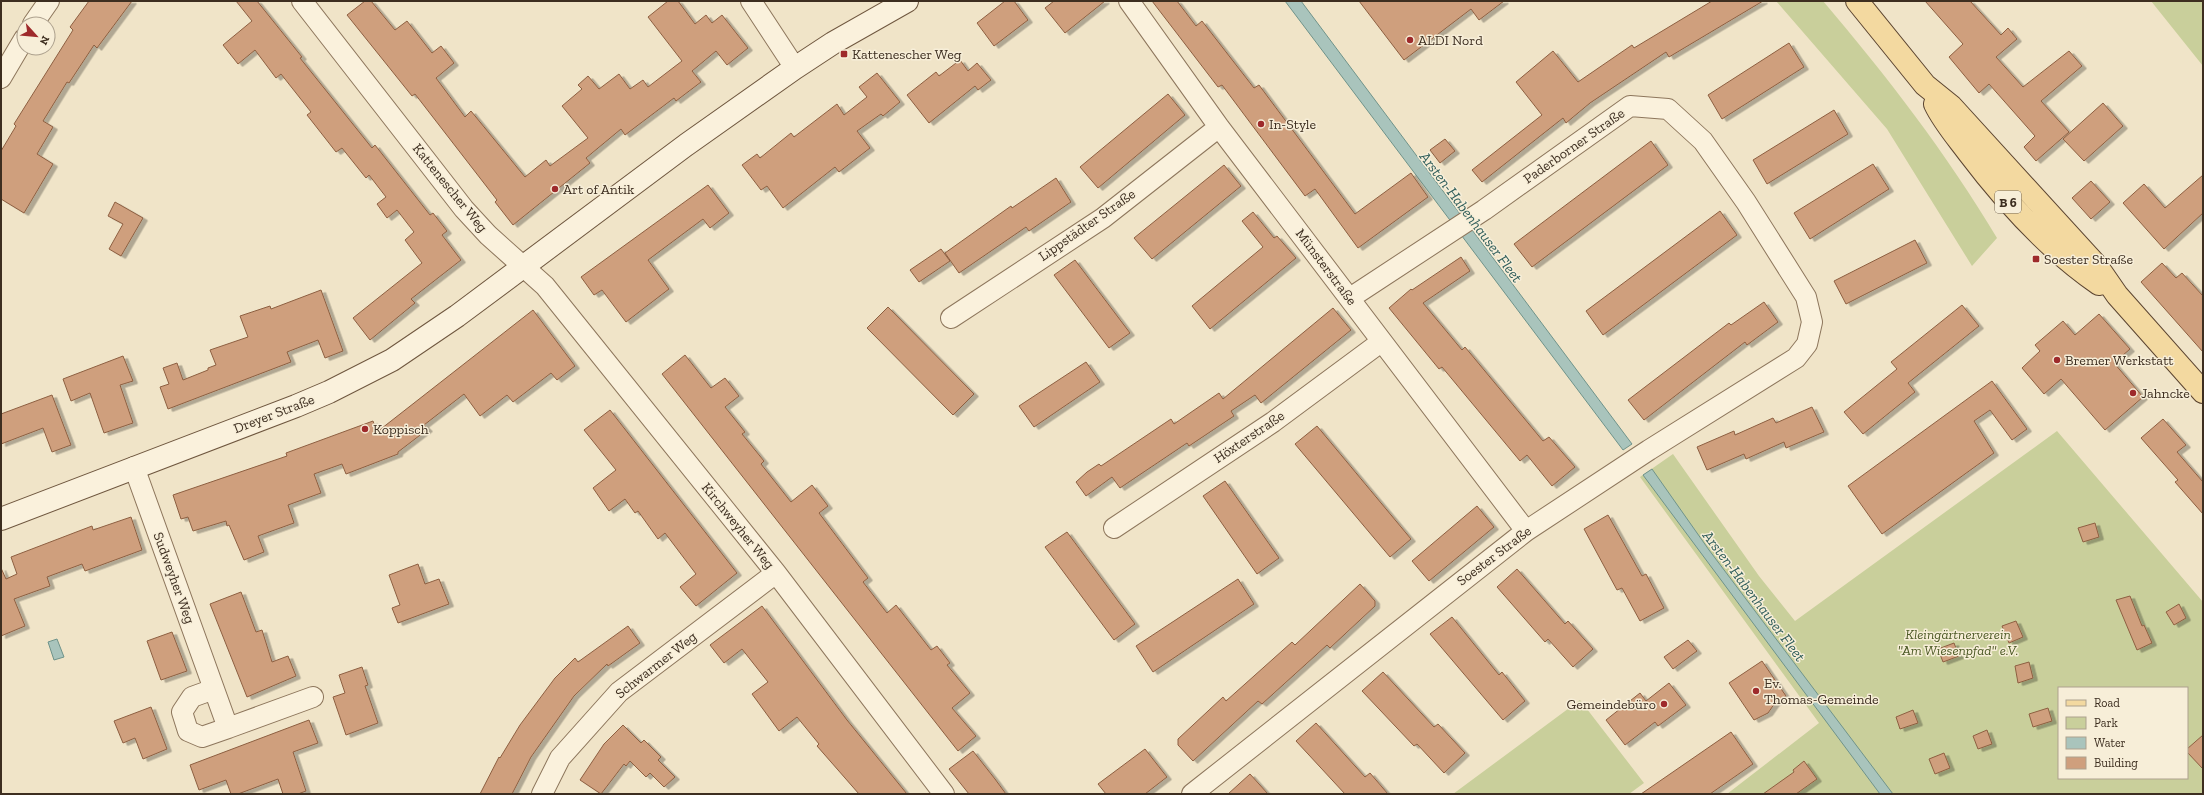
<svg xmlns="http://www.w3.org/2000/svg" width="2204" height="795" font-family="'Zilla Slab',serif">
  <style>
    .green { fill: #c9cf9b; fill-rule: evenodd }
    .water { fill: #a9c4bc; stroke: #6f938a }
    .building { fill: #cf9f7d; stroke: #8d5f41; filter: url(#shadow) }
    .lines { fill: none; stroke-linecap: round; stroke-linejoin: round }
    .street-casing { stroke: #8d765c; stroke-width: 22 }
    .secondary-casing { stroke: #6f573f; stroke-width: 24 }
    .primary-casing { stroke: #5b4430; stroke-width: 24 }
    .street { stroke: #faf1dc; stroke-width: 20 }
    .secondary { stroke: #faf1dc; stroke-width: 22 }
    .primary { stroke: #f3d9a0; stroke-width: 22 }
    .poi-dot { fill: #9e2a2b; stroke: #f7eed8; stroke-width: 1.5 }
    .labels { text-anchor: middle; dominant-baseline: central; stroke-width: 3; stroke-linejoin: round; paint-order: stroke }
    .shield { fill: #f7eed8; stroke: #756857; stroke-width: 1 }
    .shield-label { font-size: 13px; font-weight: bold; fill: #3d2e20 }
    .poi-label { font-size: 14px; fill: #3d2e20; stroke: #f7eed8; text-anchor: start }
    .street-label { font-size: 14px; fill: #3d2e20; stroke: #f7eed8 }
    .park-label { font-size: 14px; font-style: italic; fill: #4d5a26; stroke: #f7eed8 }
    .water-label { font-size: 15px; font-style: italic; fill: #2f5d5a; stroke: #f7eed8 }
  </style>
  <defs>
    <filter id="shadow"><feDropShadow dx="4.5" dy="2.5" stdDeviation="0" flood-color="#0004"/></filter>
  </defs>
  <rect width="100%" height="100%" fill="#f0e4c8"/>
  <path class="green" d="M1776,1H1823C1886,75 1947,154 1997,238L1972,266L1887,129Z
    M2151,1H2203V66Z
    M2057,431L2203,602V794H1727L1819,723L1640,477L1673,454L1759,576L1795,621ZM2059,688H2187V778H2059Z
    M1580,700L1644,783L1629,794H1453Z"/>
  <path class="water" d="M1285,1H1301L1632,444L1623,450Z
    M1652,469L1709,550L1893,794H1880L1643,475Z
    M57,639L64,657L54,660L48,642Z"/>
  <path class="building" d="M89,1H132L97,48L94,45L69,83L67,82L43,121L53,127L37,154L53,164L24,213L1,199V151L16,126L14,124L73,30L70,27Z
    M236,1H257L302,57L300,58L372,148L375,145L430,215L433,213L447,231L442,235L461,260L411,299L415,303L370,340L353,318L422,263L405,240L414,232L397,210L387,218L377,204L386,197L369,175L366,178L342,148L336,152L307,115L311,112L281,74L276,78L255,50L238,64L223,45L252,21Z
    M365,1H371L395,30L407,21L432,53L441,46L454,63L436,78L465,117L471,111L525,177L546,160L550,166L588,138L562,106L582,89L578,85L588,76L599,89L619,74L630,89L643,80L648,87L682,61L648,17L668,1H678L695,24L706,15L712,23L722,15L748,48L727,65L716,51L692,71L701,82L676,101L674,98L625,135L621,129L586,158L590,163L513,225L495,202L497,200L415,94L412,96L347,15Z
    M1005,1H1014L1028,20L994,46L977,23Z
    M1054,1H1105L1065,33L1045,8Z
    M1152,1H1177L1196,26L1202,21L1254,88L1259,85L1355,214L1411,173L1428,197L1358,248L1315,189L1305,196L1222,85L1218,87Z
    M1359,1H1504L1479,20L1471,9L1404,60Z
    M1712,1H1763L1669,57L1666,52L1590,103L1566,123L1563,118L1482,182L1472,170L1542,115L1516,82L1553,51L1578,82L1632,45L1634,48Z
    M1925,1H1970L2001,35L2008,28L2017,39L1996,57L2023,87L2069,51L2082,66L2041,101L2069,132L2036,161L2024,147L2035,136L1989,84L1979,93L1949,57L1963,44Z
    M1789,43L1804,67L1722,119L1708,95Z
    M960,60L968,71L977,63L991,80L978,90L975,86L929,123L907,95L936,72L939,76Z
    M877,73L900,102L883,116L881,114L857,131L870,148L839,172L835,167L783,208L767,186L761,190L742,165L757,154L760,158L791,133L794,137L837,104L844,115L867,97L859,87Z
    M1168,94L1185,115L1098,188L1080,167Z
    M2103,103L2123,126L2084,161L2063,139Z
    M1834,110L1848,134L1767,184L1753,160Z
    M1445,139L1455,151L1440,163L1430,150Z
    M1651,141L1668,165L1532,267L1514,244Z
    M1873,164L1889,189L1810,239L1794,213Z
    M1224,165L1241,186L1152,259L1134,238Z
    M2203,175V213L2164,249L2123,203L2144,184L2165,208Z
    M1056,178L1071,202L1029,231L1026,227L959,273L945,253L1011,206L1012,208Z
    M2091,181L2110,202L2091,219L2072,198Z
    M708,185L729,213L710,228L703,219L648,260L669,289L626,322L602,290L594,295L581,277Z
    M115,202L143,218L121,256L109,249L123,224L108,216Z
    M1720,211L1737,235L1603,335L1586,311Z
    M1253,212L1274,238L1277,236L1296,258L1210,329L1192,306L1263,247L1242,221Z
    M1915,240L1927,263L1846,304L1834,281Z
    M941,249L950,261L919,282L910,270Z
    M1461,257L1470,271L1423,303L1462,350L1465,347L1543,441L1549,437L1575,467L1552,486L1527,455L1520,461L1442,367L1439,369L1389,308L1411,289L1412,290Z
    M1075,260L1130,333L1109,348L1054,275Z
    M2162,263L2176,278L2182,273L2203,296V352L2141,282Z
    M321,290L343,351L325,358L318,340L287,352L291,362L168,409L160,387L169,384L163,368L177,363L183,380L208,370V368L216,365L210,350L248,337L240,316L270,306L271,309Z
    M1764,302L1778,322L1747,345L1745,342L1644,420L1628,400L1729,323L1731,325Z
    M1962,305L1979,326L1908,383L1915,392L1863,434L1844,412L1897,369L1891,362Z
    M888,307L974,394L953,415L867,328Z
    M1333,308L1351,330L1261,403L1255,395L1231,411L1234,416L1189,446L1187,443L1120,488L1112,477L1086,496L1076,482L1087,472L1099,464L1101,466L1171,419L1174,424L1219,393L1223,399Z
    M533,310L575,366L557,380L551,373L513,402L507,395L480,416L464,394L424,425L428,429L398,452V454L346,474L342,464L314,474L321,493L288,505L294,523L258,536L264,552L244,560L229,525L227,526L226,521L193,531L188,517L181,519L173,495L287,456L286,453L373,421L377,432Z
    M2099,314L2130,349L2114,363L2143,397L2105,430L2061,379L2044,394L2022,368L2040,351L2035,345L2063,321L2075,335Z
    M685,355L711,388L725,378L739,396L725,407L745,432L742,434L764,461L761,464L791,502L812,485L828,506L819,513L868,578L863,582L887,613L896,605L931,650L937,646L950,663L947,665L970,693L952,708L976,736L958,751L662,374Z
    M123,356L133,381L120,385L133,423L104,433L90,393L71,401L63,379Z
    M1086,362L1100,382L1034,427L1019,406Z
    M1992,381L2027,429L2012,440L1990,410L1974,421L1994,453L1882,534L1848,486Z
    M52,395L71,445L52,452L43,428L1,444V414Z
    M1812,407L1824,432L1786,448L1784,442L1746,459L1744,454L1707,470L1697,447L1734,431L1735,435L1773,418L1776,423Z
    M610,410L737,573L696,606L680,587L696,574L665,533L658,539L638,511L635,513L625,499L609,511L593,488L616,470L584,430Z
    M2163,419L2186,445L2177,452L2203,482V514L2175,482L2178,480L2141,438Z
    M1317,426L1411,539L1390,557L1295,444Z
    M1225,481L1279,558L1257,574L1203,496Z
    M1477,506L1494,527L1429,581L1412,561Z
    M1608,515L1642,576L1646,574L1664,608L1640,621L1622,588L1617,590L1584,529Z
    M131,517L142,550L85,571L82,564L47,577L50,586L14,599L25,626L1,636V568L6,579L17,574L11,557L92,526L93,530Z
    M2095,523L2099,537L2083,542L2078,528Z
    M1067,532L1135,624L1114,640L1045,547Z
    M418,564L425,584L439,579L449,604L398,623L392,608L400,605L389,575Z
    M1517,569L1565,624L1568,621L1593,649L1573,667L1548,639L1545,642L1497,587Z
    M1238,579L1254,604L1153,672L1136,646Z
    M1360,584L1375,601V606L1330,648L1327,645L1262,704L1258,701L1193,761L1178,745V739L1223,697L1226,701L1292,642L1295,645Z
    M241,592L256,632L262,630L272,662L288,656L296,676L247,697L210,604Z
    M2130,596L2142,626L2144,625L2152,643L2137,650L2116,600Z
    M2179,604L2186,618L2174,625L2166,612Z
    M762,606L847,720L907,794H859L817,746L819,744L797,717L779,731L752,694L768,682L742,649L724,663L710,645Z
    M1452,617L1499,675L1502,672L1525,701L1503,720L1430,634Z
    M2016,621L2023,637L2009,643L2002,626Z
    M628,626L640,643L608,666L607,664L574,696L531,757L512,794H480L499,757L500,758L520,725L555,678L575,658L578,662Z
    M172,632L187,671L161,680L147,641Z
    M1688,640L1697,651L1673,669L1664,657Z
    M1954,643L1959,656L1943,662L1938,649Z
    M1762,661L1786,696L1775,703L1768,713L1754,720L1729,683Z
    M2029,662L2033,678L2018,683L2015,666Z
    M362,667L368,685L365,686L378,723L346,735L333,697L345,693L339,675Z
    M1383,672L1434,727L1438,724L1465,753L1444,773L1417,744L1414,746L1362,691Z
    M1669,683L1686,705L1658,726L1655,722L1625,745L1606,720L1640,693L1646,701Z
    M151,707L167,749L143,759L135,738L123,743L114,721Z
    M2048,708L2052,721L2033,727L2029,714Z
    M1913,710L1918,723L1900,729L1896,717Z
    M309,720L318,743L293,752L306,791L298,794H283L278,779L238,794H231L226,780L199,790L190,765Z
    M1316,723L1365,777L1370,773L1388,794H1345L1296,741Z
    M623,725L641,743L644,740L661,757L658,760L675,777L664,787L650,773L646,777L630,761L626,766L624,764L601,794L580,780L604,744Z
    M1987,730L1992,744L1978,749L1973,736Z
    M1731,732L1753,764L1710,794H1641Z
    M2203,735V769L2187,752V749Z
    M1145,749L1167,777L1145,794H1106L1098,784Z
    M973,751L995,779L1006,794H969L949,769Z
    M1944,753L1950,768L1935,774L1929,759Z
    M1804,761L1817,779L1796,794H1763L1794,772L1793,770Z
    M1250,774L1268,794H1228Z"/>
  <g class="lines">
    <defs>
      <path id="street" d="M302,1L464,209L488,235L545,286L776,573L944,794
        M751,1L795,68
        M1129,1L1219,127L1526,531
        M33,24L49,1
        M1,78L24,39
        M951,318L1103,218L1219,127
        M134,467L228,728L313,697
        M1114,528L1273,422L1381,342
        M214,689L192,697L182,712L188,731L202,737L228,728
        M542,794L560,758L619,692L776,573
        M1192,794L1526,531L1649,450L1796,358L1807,344L1812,322L1806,297L1746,202L1703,141L1668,109L1630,106L1484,210L1350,298"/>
      <path id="secondary" d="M1,519L296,406L329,392L392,360L457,316L686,145L795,68L833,43L907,1"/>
      <path id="primary" d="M1857,1L1925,85L1951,106L2097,266L2117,295L2203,392
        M1935,104C1943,121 1956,136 1968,152C2005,201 2048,249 2099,284"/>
    </defs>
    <use href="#street" class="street-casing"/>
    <use href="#secondary" class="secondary-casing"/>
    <use href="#primary" class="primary-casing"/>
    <use href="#street" class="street"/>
    <use href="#secondary" class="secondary"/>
    <use href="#primary" class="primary"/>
  </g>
  <g class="poi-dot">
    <circle cx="1410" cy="40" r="4"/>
    <rect x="840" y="50" width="8" height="8" rx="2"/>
    <circle cx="1261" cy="124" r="4"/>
    <circle cx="555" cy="189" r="4"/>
    <rect x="2032" y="255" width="8" height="8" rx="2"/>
    <circle cx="2057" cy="360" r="4"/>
    <circle cx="2133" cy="393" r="4"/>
    <circle cx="365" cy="429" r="4"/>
    <circle cx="1756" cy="691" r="4"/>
    <circle cx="1664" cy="704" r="4"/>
  </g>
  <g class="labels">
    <rect class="shield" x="1995" y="191" width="26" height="22" rx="3"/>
    <g class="shield-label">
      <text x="2008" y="202">B 6</text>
    </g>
    <g class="poi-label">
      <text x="1418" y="40">ALDI Nord</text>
      <text x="852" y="54">Kattenescher Weg</text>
      <text x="1269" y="124">In-Style</text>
      <text x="563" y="189">Art of Antik</text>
      <text x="2044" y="259">Soester Straße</text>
      <text x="2065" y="360">Bremer Werkstatt</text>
      <text x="2141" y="393">Jahncke</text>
      <text x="373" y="429">Koppisch</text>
      <text x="1764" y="683">Ev.<tspan x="1764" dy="16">Thomas-Gemeinde</tspan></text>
      <text x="1656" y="704" text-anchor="end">Gemeindebüro</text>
    </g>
    <g class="street-label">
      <text transform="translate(1574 146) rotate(-35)">Paderborner Straße</text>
      <text transform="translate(450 188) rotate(51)">Kattenescher Weg</text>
      <text transform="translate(1087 225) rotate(-35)">Lippstädter Straße</text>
      <text transform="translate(1326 267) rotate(53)">Münsterstraße</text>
      <text transform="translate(274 414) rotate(-21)">Dreyer Straße</text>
      <text transform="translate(1249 437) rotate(-34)">Höxterstraße</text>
      <text transform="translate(738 526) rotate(51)">Kirchweyher Weg</text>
      <text transform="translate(1494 556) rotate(-37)">Soester Straße</text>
      <text transform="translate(174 578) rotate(70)">Sudweyher Weg</text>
      <text transform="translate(656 665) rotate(-38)">Schwarmer Weg</text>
    </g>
    <g class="park-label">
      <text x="1958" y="634">Kleingärtnerverein<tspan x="1958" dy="16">"Am Wiesenpfad" e.V.</tspan></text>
    </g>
    <g class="water-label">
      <text transform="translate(1471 217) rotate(53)">Arsten-Habenhauser Fleet</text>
      <text transform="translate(1754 596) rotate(53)">Arsten-Habenhauser Fleet</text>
    </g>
  </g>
  <rect width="2204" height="795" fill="none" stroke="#3d2e20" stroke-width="4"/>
  <rect x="2058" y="687" width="130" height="92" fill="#f7eed8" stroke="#ada18e"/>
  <rect x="2066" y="700" width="20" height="6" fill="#f3d9a0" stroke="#ada18e"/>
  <text x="2094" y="707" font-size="12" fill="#3d2e20">Road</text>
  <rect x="2066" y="717" width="20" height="12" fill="#c9cf9b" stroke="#ada18e"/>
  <text x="2094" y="727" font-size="12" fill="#3d2e20">Park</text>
  <rect x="2066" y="737" width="20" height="12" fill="#a9c4bc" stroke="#ada18e"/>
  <text x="2094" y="747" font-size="12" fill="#3d2e20">Water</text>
  <rect x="2066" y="757" width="20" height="12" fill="#cf9f7d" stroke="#ada18e"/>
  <text x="2094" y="767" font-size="12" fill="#3d2e20">Building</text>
  <g transform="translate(36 36) rotate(117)"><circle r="19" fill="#f7eed8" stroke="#ada18e"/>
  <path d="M0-3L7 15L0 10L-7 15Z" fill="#9e2a2b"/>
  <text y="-6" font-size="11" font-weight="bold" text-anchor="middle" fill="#3d2e20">N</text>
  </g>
</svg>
